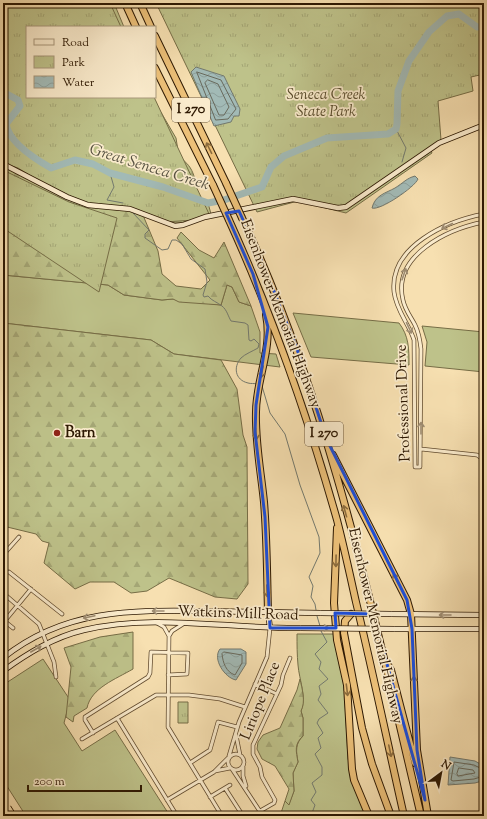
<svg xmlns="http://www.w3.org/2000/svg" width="487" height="819" font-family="'Sorts Mill Goudy',serif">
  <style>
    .grass { fill: #bec28a; stroke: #766d46 }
    .forest { fill: url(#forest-firs); stroke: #766d46 }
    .park { fill: url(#park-tufts); stroke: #766d46 }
    .water { fill: url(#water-waves); stroke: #73796e }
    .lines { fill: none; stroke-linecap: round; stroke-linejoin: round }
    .shore { stroke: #68695c; stroke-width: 1 }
    .stream { stroke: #73796e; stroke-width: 1 }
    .river { stroke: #a2bab6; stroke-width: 7 }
    .street-casing { stroke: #604a2e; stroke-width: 4.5 }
    .secondary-casing { stroke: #2d1802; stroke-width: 6 }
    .highway-casing { stroke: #2d1802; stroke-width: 8 }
    .street { stroke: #faebcc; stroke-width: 3 }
    .secondary { stroke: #faebcc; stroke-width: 4.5 }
    .highway { stroke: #ecc078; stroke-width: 6 }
    .rail { stroke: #2d1802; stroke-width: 1; stroke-dasharray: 7 7; stroke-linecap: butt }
    .secondary-bridge-casing { stroke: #2d1802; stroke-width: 6; stroke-linecap: butt }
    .highway-bridge-casing { stroke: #2d1802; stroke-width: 8; stroke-linecap: butt }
    .secondary-bridge { stroke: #faebcc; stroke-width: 4.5 }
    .highway-bridge { stroke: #ecc078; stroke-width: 6 }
    .oneway { stroke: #8c6c3d }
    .oneway2 { stroke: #9e8c71 }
    .marked { fill: none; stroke: #1d4ed8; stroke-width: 3; stroke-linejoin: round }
    .poi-dot { fill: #8f2418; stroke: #faebcc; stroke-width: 1.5 }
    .labels { text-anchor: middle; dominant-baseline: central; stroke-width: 3.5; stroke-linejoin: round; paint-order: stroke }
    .shield { fill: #faebcc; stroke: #6a573f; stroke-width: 1 }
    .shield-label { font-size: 14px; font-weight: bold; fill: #2d1802 }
    .park-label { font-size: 15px; font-style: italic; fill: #584b2b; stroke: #faebcc }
    .street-label { font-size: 15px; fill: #2d1802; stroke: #faebcc }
    .poi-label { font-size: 15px; font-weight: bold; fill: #2d1802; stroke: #faebcc; text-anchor: start }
    .water-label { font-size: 16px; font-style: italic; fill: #565141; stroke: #faebcc }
  </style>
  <defs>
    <pattern id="forest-firs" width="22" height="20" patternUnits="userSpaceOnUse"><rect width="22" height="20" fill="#bec28a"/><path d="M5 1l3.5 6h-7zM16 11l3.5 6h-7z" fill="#a4a675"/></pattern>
    <pattern id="park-tufts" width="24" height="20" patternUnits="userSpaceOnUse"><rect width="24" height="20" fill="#bec28a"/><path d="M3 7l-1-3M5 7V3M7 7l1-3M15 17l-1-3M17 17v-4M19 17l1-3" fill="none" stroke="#a4a675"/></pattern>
    <pattern id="water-waves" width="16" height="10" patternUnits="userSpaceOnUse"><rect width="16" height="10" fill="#a2bab6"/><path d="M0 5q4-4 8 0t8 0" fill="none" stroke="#8c9f9b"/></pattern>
  </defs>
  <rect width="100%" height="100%" fill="#f7e0b1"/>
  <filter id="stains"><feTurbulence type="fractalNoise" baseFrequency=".005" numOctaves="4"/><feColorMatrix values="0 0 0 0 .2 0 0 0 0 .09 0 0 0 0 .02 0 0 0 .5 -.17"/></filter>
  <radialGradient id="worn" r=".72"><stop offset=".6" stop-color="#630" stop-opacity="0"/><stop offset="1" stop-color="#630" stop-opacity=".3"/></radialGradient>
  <path class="grass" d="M3,275L108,285L124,295L162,300L173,299L221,305L227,285L232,287L239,302L251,306L260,332V353L276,354L280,367L174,354L151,340L3,323Z
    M293,313L399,323C409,336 409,349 409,365L311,357Z
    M422,326L484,332V372L425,366L427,342Z
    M297,634H334L344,682L348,759L367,816L349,814L348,816H280L285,801L289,804L294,791L293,773L298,762C296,751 295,744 303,736V718L301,711C307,698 299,679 298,665C297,655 297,644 297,634Z
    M43,659L70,700L64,723L82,751L115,730L170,816H26L3,780V685Z"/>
  <path class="forest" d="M3,3H114L124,27H27V97H152L176,138L179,157C196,168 195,181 198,199L208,203L211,214L181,223H172L140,208L158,251L162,274L176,286L201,289L210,280L177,238L181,232L199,250L214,258L224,242L251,306L239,302L232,287L227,285L221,305L179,302L173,299L162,300L124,295L108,285L3,275Z
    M3,323L151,340L174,354L221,360L237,389L243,435L247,447L248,584L237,599L215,597L169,578L147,591L131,593L114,582H90L75,589L44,563L49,543L42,541L36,534L3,526Z
    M133,632V669C116,679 91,688 87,708L74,716L73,722L66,717L71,667L64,648L100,637Z
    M300,679C302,689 306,701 301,711L303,718V736C294,744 296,751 298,762L293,773L294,791L289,805L285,801L289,789L275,766L262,759L257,749L258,742L263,735L280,728L297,690Z"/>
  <path class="park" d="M3,3H110L121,27H27V97H154L210,216L194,220L165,222L138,211L84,203L52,189L18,168L3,163Z
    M156,3H484V74L471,77L473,91L438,101L441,140L430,148L432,153L346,213L298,201L257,212Z
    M3,170L69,202L117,218L99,292L3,228Z
    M178,702H188V723H178Z"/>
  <path class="water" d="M196,67L224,76L240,109L239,116H234L231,122L214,126L191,72Z
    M415,176L418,179C415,187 380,211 372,208C375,195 386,193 395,188C403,183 407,178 415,176Z
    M220,649H241L246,652V664L236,680C225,678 212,659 220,649Z
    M450,757L475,761L482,765L484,776L482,781L475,783L448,785Z"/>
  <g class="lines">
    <path class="shore" d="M197,72L221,80L236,109L228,119L216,120Z
      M208,80L218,84L229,107L224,115H219L205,83Z
      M224,652L242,655V663L235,675C226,672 223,663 222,654Z
      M459,768L473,770L475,773L458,776L457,774Z
      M484,770L474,765L454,762L451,780L453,781L474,779L484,776"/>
    <path class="stream" d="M396,129L406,148L402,162
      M110,173L114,187L107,200L123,203
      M133,213L149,230L145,234V238L162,250L168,249L172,240H176L182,244L191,259L205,269L207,282L203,295L204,297L208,296C212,301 217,302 222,306C227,310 228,316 231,321L245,323L248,325L249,340L251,341L254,339L259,344L258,348C253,351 245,354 241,358C233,367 235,380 248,383C251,384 254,383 257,384
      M262,386L270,413L285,434L300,485L319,537L320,553L309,577L313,586L311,597L315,604L316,610
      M317,616L320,626
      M314,816L312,813L315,805L311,800L316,792L312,783L322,775V767L315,754L321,748L318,738L323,733L317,723L319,719L328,713L318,700L321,694L319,686L328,679L319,669L321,662L315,654L327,642L321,631"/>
    <path class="river" d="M3,92L18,100L20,106L6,124C9,143 35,159 51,168L75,160L93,164L110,173L163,187L208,203L224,200L262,187L271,167L284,156L327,138L388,134L396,129L397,124L398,91L409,61L429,32L447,16L459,14L477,27H484"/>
    <defs>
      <path id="street" d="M484,214C447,221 389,246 394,292C396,310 409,324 414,340L415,467H420L421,349C420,340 419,333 415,325C411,317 405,310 403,300C392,255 448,229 484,222
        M421,449L477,455L484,460
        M3,555L19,537
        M9,572L62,614
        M3,593L39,624L54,662L56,677
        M3,620L13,628
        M3,623L31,589
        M157,623L164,627L169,636L172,631L183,624
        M169,636L168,727L222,816
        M255,684L277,694
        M117,718L177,816
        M93,733L85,720V717L148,677L150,673L151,652L188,653L187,674L168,675
        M236,735L240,755
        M82,739L156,695H189L220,699L245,707
        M228 762a8 8 0 1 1 16 0a8 8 0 1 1-16 0Z
        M229,756L239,722L267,657L270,628
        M190,763L210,750L218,722L237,727
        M243,767V776L246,786
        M232,769L263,816
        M215,771L230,768
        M225,788L243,816
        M210,797L230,785
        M167,800L214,772L228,758
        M260,811L274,803L275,800L262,777L260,767L253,754V745L281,685L283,675L290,658"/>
      <path id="secondary" d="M3,164L67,197L88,205L130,209L175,226L183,225L205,217L293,199L338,208L346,207L439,143L484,125
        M268,612L270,628
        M391,614L484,615
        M394,629H484
        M3,658C64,609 131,610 205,611C244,612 282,612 321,613
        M3,671C28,653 54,637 84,630C153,613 230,629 301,628"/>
      <path id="highway" d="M125,3L136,27
        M140,3L151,27
        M155,36L226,183
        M155,68L213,185
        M242,218C331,407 373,614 421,816
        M229,220C273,317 308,417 337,520C344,547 350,575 356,602C373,673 388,745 404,816
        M266,315C273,349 256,379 256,412C255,442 261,472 264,502C267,539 267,575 268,612
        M333,455L407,600L411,614L417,750L428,816
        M337,528L334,603L337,640L347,685L352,769L354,780L369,816
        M351,614L345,621L344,633L362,728L372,764L391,816
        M386,662L391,670L415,763"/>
    </defs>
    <use href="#street" class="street-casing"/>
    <use href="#secondary" class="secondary-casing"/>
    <use href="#highway" class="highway-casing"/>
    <use href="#street" class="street"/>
    <use href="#secondary" class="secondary"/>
    <use href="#highway" class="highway"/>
    <path class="rail" d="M3,794L17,816"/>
    <defs>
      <path id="secondary-bridge" d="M321,613L391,614
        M301,628L394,629"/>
      <path id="highway-bridge" d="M226,183L242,218
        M213,185L229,220"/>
    </defs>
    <use href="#secondary-bridge" class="secondary-bridge-casing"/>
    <use href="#highway-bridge" class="highway-bridge-casing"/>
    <use href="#secondary-bridge" class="secondary-bridge"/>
    <use href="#highway-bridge" class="highway-bridge"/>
  </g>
  <defs><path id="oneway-shaft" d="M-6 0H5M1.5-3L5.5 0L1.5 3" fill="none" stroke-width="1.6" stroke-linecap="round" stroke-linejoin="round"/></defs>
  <g class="oneway">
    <use href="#oneway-shaft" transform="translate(209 148) rotate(-116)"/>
    <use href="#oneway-shaft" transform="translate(262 372) rotate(101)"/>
    <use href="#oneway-shaft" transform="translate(256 434) rotate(86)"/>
    <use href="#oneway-shaft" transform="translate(345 511) rotate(-105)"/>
    <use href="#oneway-shaft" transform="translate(336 561) rotate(91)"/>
    <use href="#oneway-shaft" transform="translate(396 579) rotate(-117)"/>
    <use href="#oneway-shaft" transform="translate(267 591) rotate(88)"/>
    <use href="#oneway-shaft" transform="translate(414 682) rotate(-92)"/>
    <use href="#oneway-shaft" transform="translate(347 690) rotate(83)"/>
    <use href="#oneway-shaft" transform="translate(390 751) rotate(78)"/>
  </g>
  <g class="oneway2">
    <use href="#oneway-shaft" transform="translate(447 226) rotate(155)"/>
    <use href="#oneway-shaft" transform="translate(404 274) rotate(-71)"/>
    <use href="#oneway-shaft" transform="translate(409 328) rotate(65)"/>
    <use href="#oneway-shaft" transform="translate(421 428) rotate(-90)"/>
    <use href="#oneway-shaft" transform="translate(158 611) rotate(180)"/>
    <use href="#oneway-shaft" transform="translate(445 615) rotate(-180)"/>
    <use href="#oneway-shaft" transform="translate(89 617) rotate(168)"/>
    <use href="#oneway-shaft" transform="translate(323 628) rotate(-1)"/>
    <use href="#oneway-shaft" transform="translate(36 649) rotate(-30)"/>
  </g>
  <path class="marked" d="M239,211L264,266L297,349L326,438L407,600L412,629L417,750L425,800L373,614L335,613L336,628H270L265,517L255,432L256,405L268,327L253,274L226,213Z"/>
  <circle class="poi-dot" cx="57" cy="433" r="4"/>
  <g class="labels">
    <g class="shield">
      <rect x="172" y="98" width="38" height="24" rx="3"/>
      <rect x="305" y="422" width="38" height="24" rx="3"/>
    </g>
    <g class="shield-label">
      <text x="191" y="110">I 270</text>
      <text x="324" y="434">I 270</text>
    </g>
    <g class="park-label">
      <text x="326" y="95">Seneca Creek<tspan x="326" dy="17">State Park</tspan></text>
    </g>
    <g class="street-label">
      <text transform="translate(280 314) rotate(69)">Eisenhower Memorial Highway</text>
      <text transform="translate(404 403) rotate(-92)">Professional Drive</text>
      <text transform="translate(238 614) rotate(2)">Watkins Mill Road</text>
      <text transform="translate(375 626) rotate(77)">Eisenhower Memorial Highway</text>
      <text transform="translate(261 701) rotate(-68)">Liriope Place</text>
    </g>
    <g class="poi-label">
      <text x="65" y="433">Barn</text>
    </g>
    <g class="water-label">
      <text transform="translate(149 168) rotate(17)">Great Seneca Creek</text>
    </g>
  </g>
  <rect width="487" height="819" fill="none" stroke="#f7e0b1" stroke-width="16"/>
  <rect x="4" y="4" width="479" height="811" fill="none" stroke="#2d1802" stroke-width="2"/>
  <rect x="8" y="8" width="471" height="803" fill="none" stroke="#2d1802"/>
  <rect x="26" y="26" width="130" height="72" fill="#faebcc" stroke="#a8977b"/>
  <rect x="34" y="39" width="20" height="6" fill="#faebcc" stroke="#a8977b"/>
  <text x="62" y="46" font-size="12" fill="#2d1802">Road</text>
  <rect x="34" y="56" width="20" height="12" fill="url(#park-tufts)" stroke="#a8977b"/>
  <text x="62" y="66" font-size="12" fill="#2d1802">Park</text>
  <rect x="34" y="76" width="20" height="12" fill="url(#water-waves)" stroke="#a8977b"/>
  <text x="62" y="86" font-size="12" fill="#2d1802">Water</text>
  <g transform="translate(441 773) rotate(32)" stroke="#faebcc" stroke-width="3" paint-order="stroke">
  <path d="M0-3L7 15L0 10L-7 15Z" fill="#2d1802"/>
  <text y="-6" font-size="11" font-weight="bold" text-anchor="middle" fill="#2d1802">N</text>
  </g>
  <path d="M28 785v6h113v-6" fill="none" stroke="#2d1802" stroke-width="2"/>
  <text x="34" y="785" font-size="12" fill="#2d1802" stroke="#faebcc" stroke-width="3" paint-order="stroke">200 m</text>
  <rect width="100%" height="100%" filter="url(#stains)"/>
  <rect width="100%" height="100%" fill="url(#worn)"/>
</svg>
